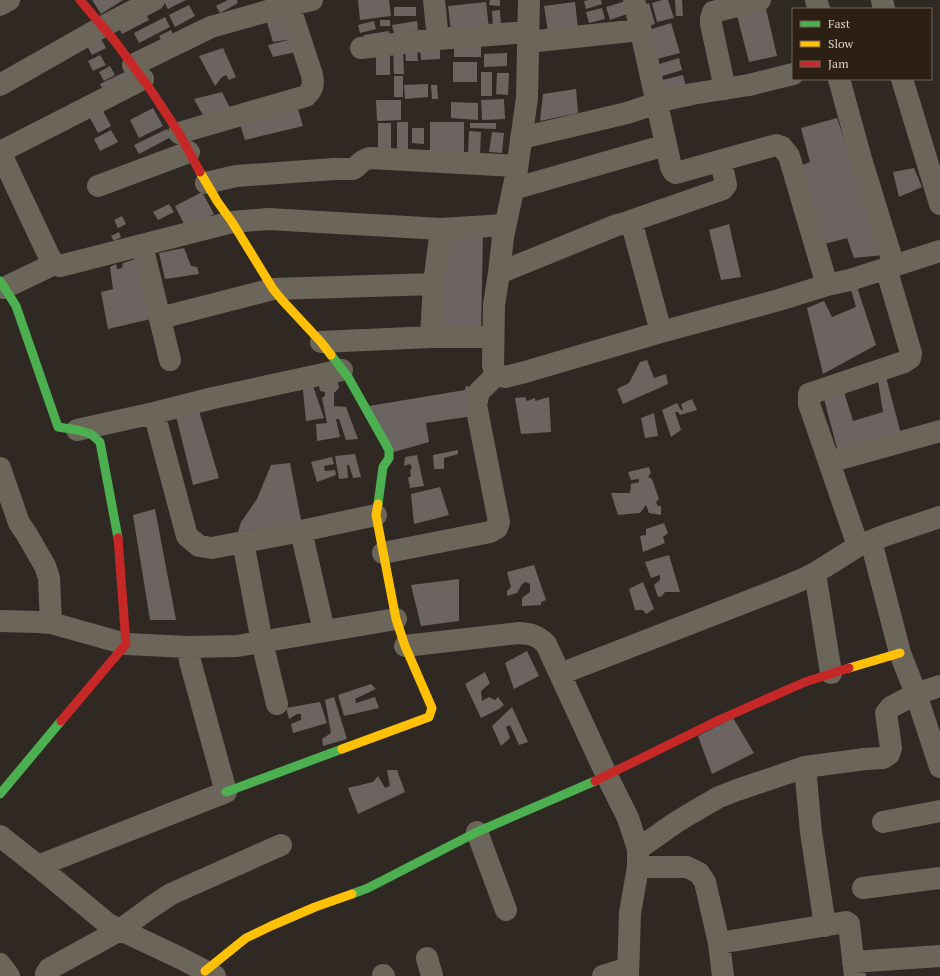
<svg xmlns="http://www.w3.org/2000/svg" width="940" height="976" font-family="'PT Serif',serif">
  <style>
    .building { fill: #6b6460 }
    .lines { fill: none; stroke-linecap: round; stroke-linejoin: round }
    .street { stroke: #6c665a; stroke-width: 22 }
    .fast { stroke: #4caf50; stroke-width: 9 }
    .slow { stroke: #ffc107; stroke-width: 9 }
    .jam { stroke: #c62828; stroke-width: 9 }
  </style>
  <rect width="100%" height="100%" fill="#302923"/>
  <path class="building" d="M92,0H123L101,14Z
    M163,0H186L168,9Z
    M228,0H237L238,3L220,13L216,6Z
    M358,0H389L391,16L360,20Z
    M490,0H500V6L489,5Z
    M589,0H601L602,4L586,9L584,1Z
    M662,0H668L674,18L657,22L652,3Z
    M675,0H682L683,16H676Z
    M733,0H764L777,56L749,62Z
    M626,1L630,13L610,20L606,7Z
    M486,2L489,28L451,31L448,6Z
    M575,2L578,28L548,32L544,6Z
    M649,3L655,24L645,27L639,6Z
    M189,5L195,16L175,27L169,15Z
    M394,7H416V16H394Z
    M143,8L149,20L122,34L116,22Z
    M602,8L605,19L589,23L586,12Z
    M500,10L501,25L493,26L492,11Z
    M286,15L300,51L273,57L268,45L292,39L273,42L266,19Z
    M165,17L170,27L139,43L134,33Z
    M380,20H390V26H380Z
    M374,21L376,29L360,33L358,25Z
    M417,21L418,30L394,34L392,25Z
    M671,23L680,53L653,60L645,31Z
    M171,30L177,42L165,48L159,36Z
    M389,31L390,40L365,43L364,35Z
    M100,37L106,48L92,55L86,44Z
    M454,45H481V57H454Z
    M420,46H440V59L421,60Z
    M223,48L236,77L229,80L226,75L222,77L215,86L199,56Z
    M405,50H417L418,61H406Z
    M393,51H403L404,74H394Z
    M376,52H390V75H376Z
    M507,53V66L484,67V54Z
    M100,55L106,65L93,71L88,61Z
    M679,58L682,70L656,78L653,66Z
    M453,62H477V82H453Z
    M110,66L115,75L104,81L99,72Z
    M127,71L131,79L104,92L100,84Z
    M481,72H492V96H481Z
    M497,73H509L508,95L496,94Z
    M683,75L686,87L660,93L658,81Z
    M394,76H403V97H394Z
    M428,84V97L405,99L404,85Z
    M431,85H437L438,99H432Z
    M576,89L578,113L540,121L543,94Z
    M222,92L230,108L204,117L194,99Z
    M504,99L505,119L482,120L481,100Z
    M376,100H401V120L377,121Z
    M296,102L303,126L245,140L238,118Z
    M451,102L478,103V120L451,118Z
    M153,108L163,126L139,138L130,120Z
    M102,109L111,126L98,133L89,116Z
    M837,118L883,255L854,258L847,238L821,245L796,168L810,162L801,128Z
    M397,122H408V150H397Z
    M430,122H464V155H430Z
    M378,123H391V153H378Z
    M470,123H496V129L470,128Z
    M412,128H424V144L412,143Z
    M167,129L171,137L139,154L134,145Z
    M111,130L118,142L100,151L94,139Z
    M469,131L481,132L480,154H468Z
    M492,132L504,133L502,153L489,152Z
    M914,168L922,187L899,197L893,172Z
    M202,192L214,214L186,228L175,206Z
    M169,204L174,212L158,220L153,212Z
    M122,216L126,224L118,228L114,220Z
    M729,224L741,277L721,280L709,230Z
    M119,232L121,237L114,241L111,236Z
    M446,233H483L481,331H441Z
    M184,248L191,266L197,267L199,274L165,279L159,253Z
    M139,258L155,318L108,329L101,292L113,289L110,267L116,264L117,269L122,268L123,263Z
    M857,287L876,345L823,374L807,308L824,301L832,317L856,307L851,290Z
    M647,360L654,378L666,374L668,384L623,404L617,389L629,383L640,362Z
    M886,377L901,434L838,452L824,399L844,392L853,421L883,412L878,381Z
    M337,378L339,388L334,393V406L346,407L358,439L346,440L339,419H336L340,437L317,441L316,424L327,423L322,398L325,396V392L320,391L318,380Z
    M313,386L324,418L306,421L303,390Z
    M466,386L471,387L473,416L426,423L429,442L394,452L369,406L465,390Z
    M525,397L527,401L535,398V401L549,397L551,432L521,434L515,398Z
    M692,399L697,410L680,415L678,412H675L681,430L671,437L662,410L677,403L681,410H683L681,404Z
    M199,411L219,478L193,485L176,416Z
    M654,413L658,436L645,438L641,418Z
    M458,450V454L444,458V469H434L433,455Z
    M355,454L361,477L353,478L349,465H347L348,478L339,479L335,456Z
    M417,455L424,486L410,488L408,478L411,476L410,470L412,468L410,464L404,466L405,457Z
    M332,457L334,464L324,466L325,471L335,470L336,475L317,482L311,462Z
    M290,463L301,520L238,532L241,522L257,499L271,465Z
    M649,467L651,473L648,477L652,479L659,499L656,502L658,506H661V515L649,513L646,505L640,513L618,515L611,493H630L631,484L639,482V479L631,480L628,472Z
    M440,487L449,515L414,524L411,494Z
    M155,509L176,620H150L133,515Z
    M664,523L668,533L663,537L665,543L643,552L640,536L646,535V529Z
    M669,555L680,592H665L662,596L658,597L654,585L660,580V575L651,578L645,562Z
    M534,565L546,600L541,602V605L522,606V598L530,592V584L526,582L522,584L517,593L507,596V591L511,587L507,572Z
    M459,579V621L421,626L411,585Z
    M643,582L654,609L646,614L643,610H635L629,589Z
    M527,651L539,676L514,689L505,663Z
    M485,672L490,683L481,691L482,701L489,697L495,700L498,697L504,705L499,709L481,718L465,684Z
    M371,684L376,689L355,699L356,703L375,697L379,708L344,716L338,695Z
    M334,697L347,739L323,746L322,739L331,733L325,700Z
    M320,702L327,723L293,733L291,724L301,720V714H297L289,719L286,708Z
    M512,707L528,742L519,745L510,725L506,727L510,738L501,746L492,726Z
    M733,718L754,753L712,774L698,736Z
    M387,770H397L405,792L358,814L348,788L373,782L378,776L385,788L390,786Z"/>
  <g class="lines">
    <path class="street" d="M434,0L438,39
      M634,0L671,167L673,171L676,173L776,145L782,147L789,156L827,285
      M816,0L819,9
      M882,0L884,9
      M0,5L9,0
      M528,42L640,30
      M361,48L438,39L528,32
      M133,65L211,27L289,5L312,0
      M839,79L861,159L894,266
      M902,79L940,204
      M0,85L102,27L154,0
      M725,89L711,24V19L713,12L760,0
      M179,133L306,96C313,89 314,85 312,75L289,5
      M521,138L627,113L669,99L692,94L749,85L793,74
      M0,152L49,256L54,264L60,266L232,222L268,219L441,229L505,225
      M0,152L143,79
      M206,183L236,176L334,169H353C360,165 360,160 370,158L517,166
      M98,186L189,152
      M513,189L666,145
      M628,222L723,189L726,185L721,161
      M142,245L170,360
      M499,273L617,225L628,222L632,224L661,332
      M4,288L54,264
      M160,318L273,289L434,284
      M431,337L434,284L441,229
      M321,342L431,337H493
      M496,375L505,377L525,372L661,332L779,300L827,285L850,280L940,251
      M496,375L493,365L494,305L499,273L503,237L516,176L527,98L529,0
      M154,413L187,536L199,546L212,548L301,531L376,515
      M77,430L154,413L213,398L342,370
      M829,462L940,431
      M0,468L19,523L26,533L45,566L49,578L51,623
      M301,531L324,631
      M871,541L900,653L916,694L940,767
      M243,542L262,642L277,704
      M858,546L809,404V394L904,362L910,358L911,353L886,268
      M383,553L490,532L497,528L499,522L476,405L479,392L496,375
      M815,573L831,673
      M0,621L38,622L51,623L126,644L188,647L190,661L226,792L38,866
      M405,646L519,633C531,634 537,635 546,644L607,776L628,818L638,849V867L630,913L628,976
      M188,647L237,646L396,619
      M560,674L782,588L801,580L815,573L858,546L886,535L940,517
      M805,767L811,832L825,926
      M883,822L940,811
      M477,832L506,910
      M0,836L38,866L108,924L180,958L215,976
      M638,849L675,823L688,815L719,797L737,790L805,767L865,759L883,758L889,754L891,748L886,713L891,707L916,694L940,686
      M638,867H687L699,873L705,882L719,943L723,976
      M863,888L940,878
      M719,943L846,922L849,924L855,976
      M427,958L432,976
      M853,962L940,956
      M0,964L9,976
      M383,975L384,976
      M47,976L46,974L49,969L120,930L150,908L171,894L281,845
      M603,976L628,968"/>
    <path class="fast" d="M0,281L16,306L58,427L77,430L91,434L100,442L118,538
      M331,355L348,377L389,450V458L383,467L378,504
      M226,792L342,749
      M0,794L61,721
      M352,894L368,888L477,832L595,781"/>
    <path class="slow" d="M200,172L217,201L232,222L273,289L282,300L321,342L331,355
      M849,668L900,653
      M342,749L429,717L432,708L405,646L396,619L376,515L378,504
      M205,971L246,938L271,926L315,907L352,894"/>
    <path class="jam" d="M80,0L114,40L150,89L179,133L200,172
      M61,721L126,644L118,538
      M595,781L719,720L805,682L849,668"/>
  </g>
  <rect x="792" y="8" width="140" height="72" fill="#2c1f13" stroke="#72675d"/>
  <rect x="800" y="21" width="20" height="6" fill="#4caf50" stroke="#72675d"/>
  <text x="828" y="28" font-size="12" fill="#dcd3cb">Fast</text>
  <rect x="800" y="41" width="20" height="6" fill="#ffc107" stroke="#72675d"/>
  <text x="828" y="48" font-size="12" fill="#dcd3cb">Slow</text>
  <rect x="800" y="61" width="20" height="6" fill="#c62828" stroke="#72675d"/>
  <text x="828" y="68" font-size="12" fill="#dcd3cb">Jam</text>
</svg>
